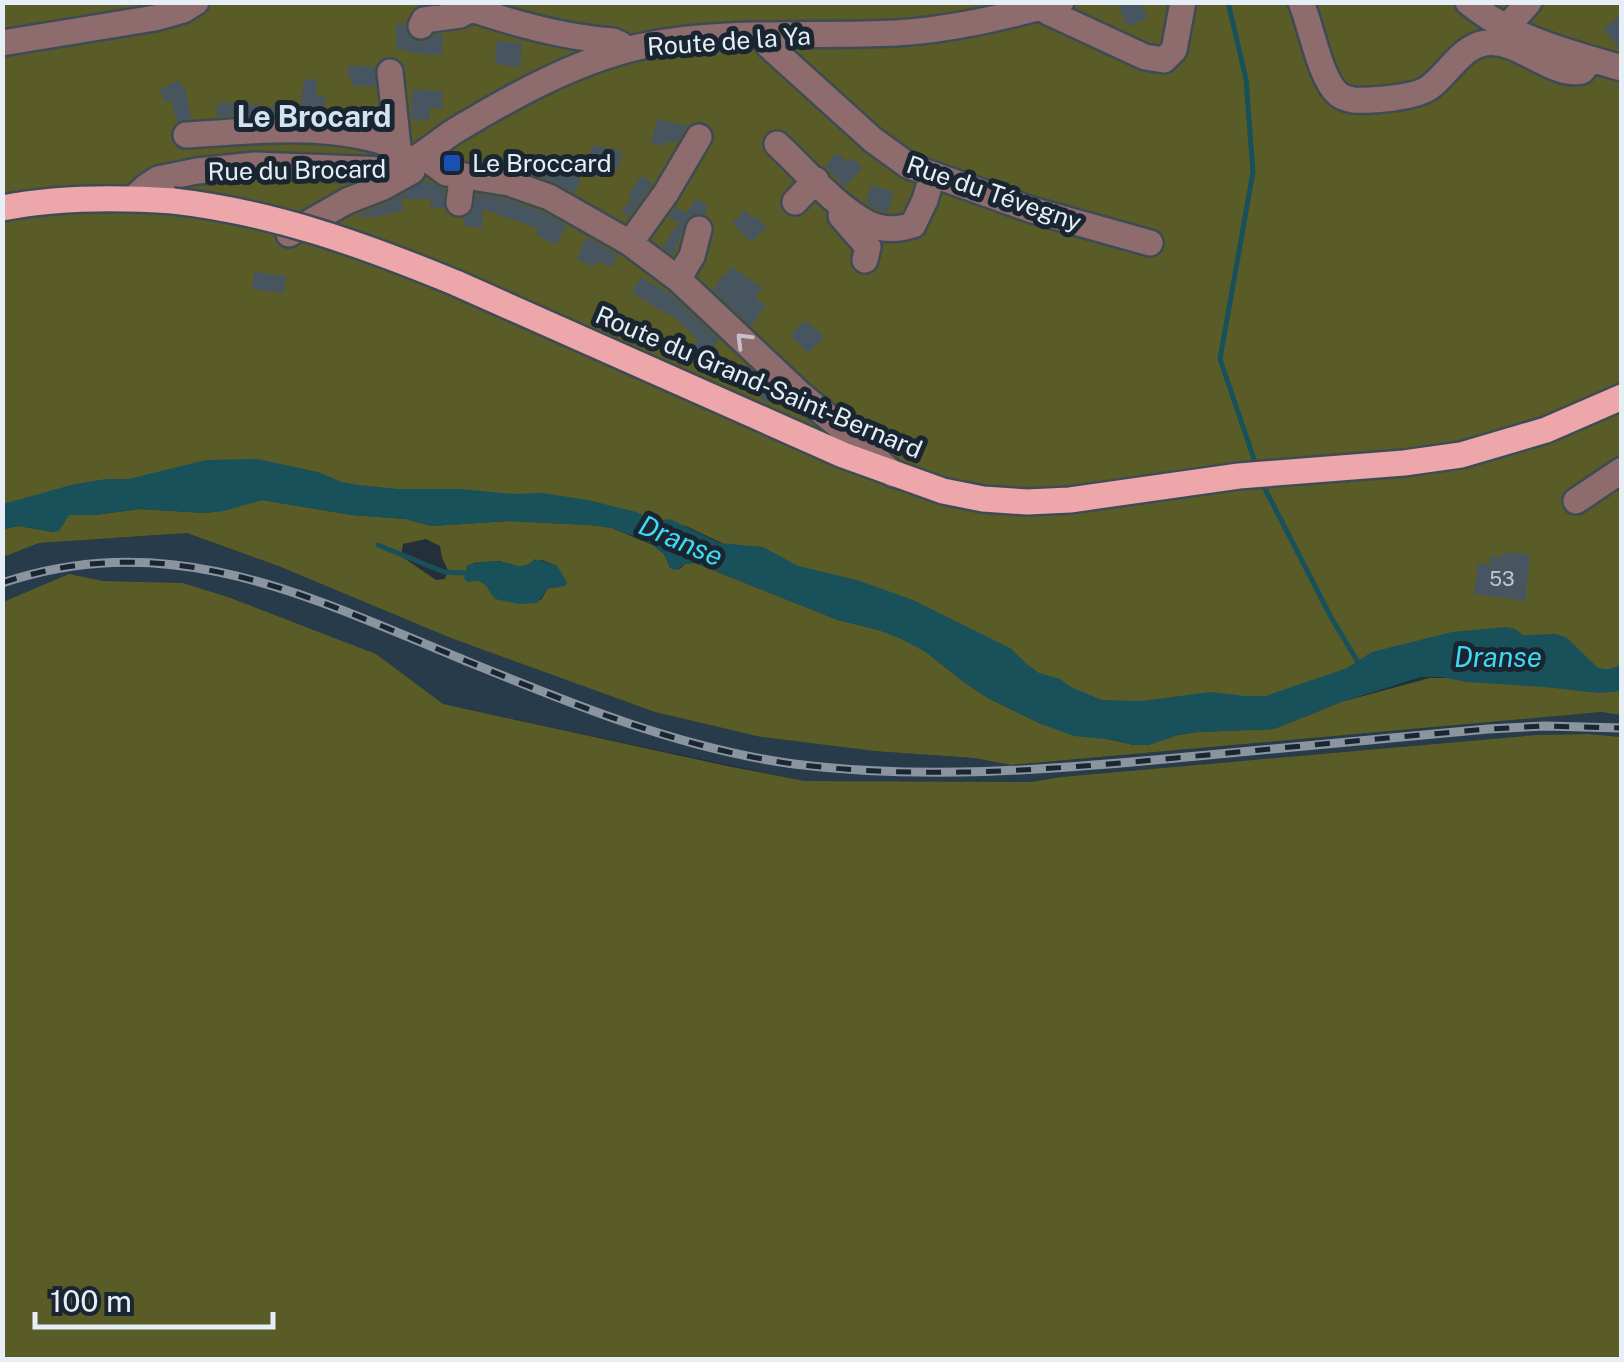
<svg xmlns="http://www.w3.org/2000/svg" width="1624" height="1362" font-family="'Public Sans',sans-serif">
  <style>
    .built { fill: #283b4a }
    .green { fill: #595c26; fill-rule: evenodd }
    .water { fill: #19515b }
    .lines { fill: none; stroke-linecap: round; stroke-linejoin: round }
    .stream { stroke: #19515b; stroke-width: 5 }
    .building { fill: #475561 }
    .minor-casing { stroke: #3e4b55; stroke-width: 30 }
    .major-casing { stroke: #3e4b55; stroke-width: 30 }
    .minor { stroke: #8e6b6d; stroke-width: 25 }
    .major { stroke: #eda6aa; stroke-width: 25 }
    .rail-casing { stroke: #8b959f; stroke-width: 9 }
    .rail { stroke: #192631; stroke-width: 5; stroke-dasharray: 15; stroke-linecap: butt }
    .major-bridge-casing { stroke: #3e4b55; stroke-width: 30; stroke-linecap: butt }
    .major-bridge { stroke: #eda6aa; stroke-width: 25 }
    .oneway { stroke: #c7c0c6 }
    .transit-dot { fill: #1a4fb4; stroke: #192631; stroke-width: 4 }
    .labels { text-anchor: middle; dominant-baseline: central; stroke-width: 10; stroke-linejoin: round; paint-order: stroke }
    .number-label { font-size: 20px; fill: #bec8d1 }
    .street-label { font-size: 25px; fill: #e6eef6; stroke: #192631 }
    .poi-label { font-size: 25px; fill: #e6eef6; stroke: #192631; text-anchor: start }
    .water-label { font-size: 28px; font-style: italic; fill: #3ed9f2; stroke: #192631 }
    .quarter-label { font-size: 30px; font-weight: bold; fill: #d2e3f2; stroke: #192631 }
  </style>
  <rect width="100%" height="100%" fill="#23303b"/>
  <path class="built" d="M187,533L281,567L655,712L761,737L874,751L974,758L1011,765L1601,712L1621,715V737L1588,734L1536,735L1061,777L1031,782L805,781L442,704L376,654L228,597L183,583L103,581L69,574L3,602V557L39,543Z"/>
  <path class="green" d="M3,3H1621V675L1467,653L1151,723L1007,678L686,526L374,504L243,481L3,521Z
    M262,500L352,515L406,519L431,526L509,521L590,525L612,528L655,546L664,554L670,568L680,569L685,564L695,563L838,620L879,630L902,639L926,652L965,683L988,698L1041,724L1134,745H1148L1178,735L1198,732L1274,729L1341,702L1430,678H1498L1621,690V715L1601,712L1011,765L974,758L874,751L761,737L655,712L451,638L281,567L187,533L39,543L3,557V529L19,526L54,532L64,523L68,515H94L140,509L207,513ZM426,539L440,546L442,558L448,570L445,579L436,580L401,556L403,544ZM542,560L557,566L560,587L548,588L541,600L492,595L486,584L476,580L473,563L499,561L520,567Z
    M69,574L103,581L183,583L228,597L376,654L443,704L727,766L805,781L1031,782L1061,777L1536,735L1588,734L1621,737V1359H3V602Z"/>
  <path class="water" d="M257,459L318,472L342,482L359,485L398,489H461L512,494L542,493L588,500L636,512L655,521L670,519L719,543L763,547L798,566L857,580L913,600L1010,648L1028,665L1039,673L1060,679L1071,687L1102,700L1142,701L1210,692L1245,696H1266L1347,668L1372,652L1452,632L1506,627L1515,629L1523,635L1555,634L1566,637L1597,667C1607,671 1612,669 1621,664V691L1599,693L1544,687L1467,682L1441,677H1421L1341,702L1274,729L1198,732L1178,735L1148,745H1134L1115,740L1074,736L1041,724L988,698L965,683L926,652L902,639L879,630L838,620L695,563L685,564L676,570L670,568L664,554L647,541L612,528L590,525L509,521L431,526L406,519L352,515L262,500L224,511L206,513L140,509L94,515H69L59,531L54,532L19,526L3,529V504L75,484L106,479H129L206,460Z
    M535,559L557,566L567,582L566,586L548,588L537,603L519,604L495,599C486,587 485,578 468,582L464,579L467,565C478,563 491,560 503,562C517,565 522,571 535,559Z"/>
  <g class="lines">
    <path class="stream" d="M1228,2L1246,79L1253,172L1220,359L1257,468
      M1262,483L1332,619L1361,667
      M378,545L444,572L464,573"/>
  </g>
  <path class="building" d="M1125,2H1141L1148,18L1128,27L1118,6Z
    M1622,14V51L1603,29Z
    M405,23L407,34L415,41L423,42L434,35L442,34V54L425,55V53H408V50H397L396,24Z
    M497,41L522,43L520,67L495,64Z
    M349,65L375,67V87L351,85L352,77H347Z
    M304,79L317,80L316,95H325L324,115L266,114L217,117V103H245V105H262V107L301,106Z
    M178,80L181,87L185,86L191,118L177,122L171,100L165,102L160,90Z
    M413,89L443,91L442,109L430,108L429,121L411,119Z
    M657,119L687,126L677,143L667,141L665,146L651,143Z
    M592,145L622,151L618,169L589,159Z
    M837,153L848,162L852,158L862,168L845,187L825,167Z
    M530,158L581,179L574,193L554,182L525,171Z
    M641,176L653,183L629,217L622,213L632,198L628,196Z
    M425,181L444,189V208L430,207L431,200L401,198L404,210L378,217H354L391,201Z
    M871,185L894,192L888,212L878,210L866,203Z
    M476,194L505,199L542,212L566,225L556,245L536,235L539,229L483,209L482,228L464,226V218L473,212Z
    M697,198L708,207L704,214L696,213L687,218L673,255L662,247L679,223L669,217L676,207L686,213Z
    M746,210L753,219L756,216L767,227L751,242L732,223Z
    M586,237L617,255L612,267L596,261L594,267L577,260Z
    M732,267L762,288L755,298L766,305L751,326L713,290L724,274L726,276Z
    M254,272L286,276L284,293L252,289Z
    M641,277L670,294L719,340L699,361L688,350L698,340L670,313L669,316L632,292Z
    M805,320L824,337L809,353L790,336Z
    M745,364L776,394L767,403L736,374Z
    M1502,552L1530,555L1525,601L1474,594L1478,563L1490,565L1491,556L1502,558Z"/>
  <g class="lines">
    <defs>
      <path id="minor" d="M452,2C504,21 559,37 613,41L620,44L625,50
        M1301,2C1311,25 1320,79 1338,94C1344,99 1346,98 1353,100C1371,101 1416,98 1430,87C1448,74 1461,47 1485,43C1517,37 1552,78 1582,71L1591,59
        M1468,2C1511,38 1569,53 1622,68
        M1045,7L1048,12L1145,57L1164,60L1174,50L1183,2
        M421,26L424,20L460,15L471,9
        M1506,28L1529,2
        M764,36L768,45L873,140L909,166L1032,210L1150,243
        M2,43L155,18L183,10L196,2
        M390,72L398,147
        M186,135C255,131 333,121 398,147L405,166
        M777,144C805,170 833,204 867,223C881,230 898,230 913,225L925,200L932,176
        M422,155L446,173L509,183L549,197L630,243L678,279L800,394L849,434L893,474
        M134,198L146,187L158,179L197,171L255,165L386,170C415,166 434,143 458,129C513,96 574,62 638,47C716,29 815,37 896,33C951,30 1008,16 1061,2
        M795,202L816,180
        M459,203L462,177
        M841,216L868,247L865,260
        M289,234L347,201L383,187L412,171
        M630,243L666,193L699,137
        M678,279L692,256L699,229
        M1576,501L1622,470"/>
      <path id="major" d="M2,208C59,197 115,197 173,201
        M456,283L843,455L943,491L983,499L1027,502L1070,500L1239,476L1404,463L1461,455L1546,430L1622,397"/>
    </defs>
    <use href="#minor" class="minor-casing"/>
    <use href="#major" class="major-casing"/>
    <use href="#minor" class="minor"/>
    <use href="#major" class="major"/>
    <defs>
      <path id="rail" d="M2,583C170,527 306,595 459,658C567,702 677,748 794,764C922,780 1048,770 1176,758C1280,748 1384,738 1488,729L1545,726L1622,728"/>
    </defs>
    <use href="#rail" class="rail-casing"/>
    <use href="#rail" class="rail"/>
    <defs>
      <path id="major-bridge" d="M173,201C272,212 364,245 456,283"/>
    </defs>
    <use href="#major-bridge" class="major-bridge-casing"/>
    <use href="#major-bridge" class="major-bridge"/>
  </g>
  <defs><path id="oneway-chevron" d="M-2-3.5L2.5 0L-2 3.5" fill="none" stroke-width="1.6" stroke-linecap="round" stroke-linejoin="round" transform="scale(2.5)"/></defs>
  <use class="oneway" href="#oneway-chevron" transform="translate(743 340) rotate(-135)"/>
  <rect class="transit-dot" x="442" y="153" width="20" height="20" rx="5"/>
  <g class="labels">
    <g class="number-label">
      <text x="1502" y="579">53</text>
    </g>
    <g class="street-label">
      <text transform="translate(729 41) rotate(-4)">Route de la Ya</text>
      <text transform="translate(297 170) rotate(-1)">Rue du Brocard</text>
      <text transform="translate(994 193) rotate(19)">Rue du Tévegny</text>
      <text transform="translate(759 382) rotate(23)">Route du Grand-Saint-Bernard</text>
    </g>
    <g class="poi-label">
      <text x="472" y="163">Le Broccard</text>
    </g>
    <g class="water-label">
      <text transform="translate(681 540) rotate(23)">Dranse</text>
      <text x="1498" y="656">Dranse</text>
    </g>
    <g class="quarter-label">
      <text x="314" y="116">Le Brocard</text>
    </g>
  </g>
  <rect width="1624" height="1362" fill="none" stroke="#e6eef6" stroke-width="10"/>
  <path d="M35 1312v15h238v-15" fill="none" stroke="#e6eef6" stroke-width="5"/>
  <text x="50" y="1312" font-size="30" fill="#e6eef6" stroke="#192631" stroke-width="8" paint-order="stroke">100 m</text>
</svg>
